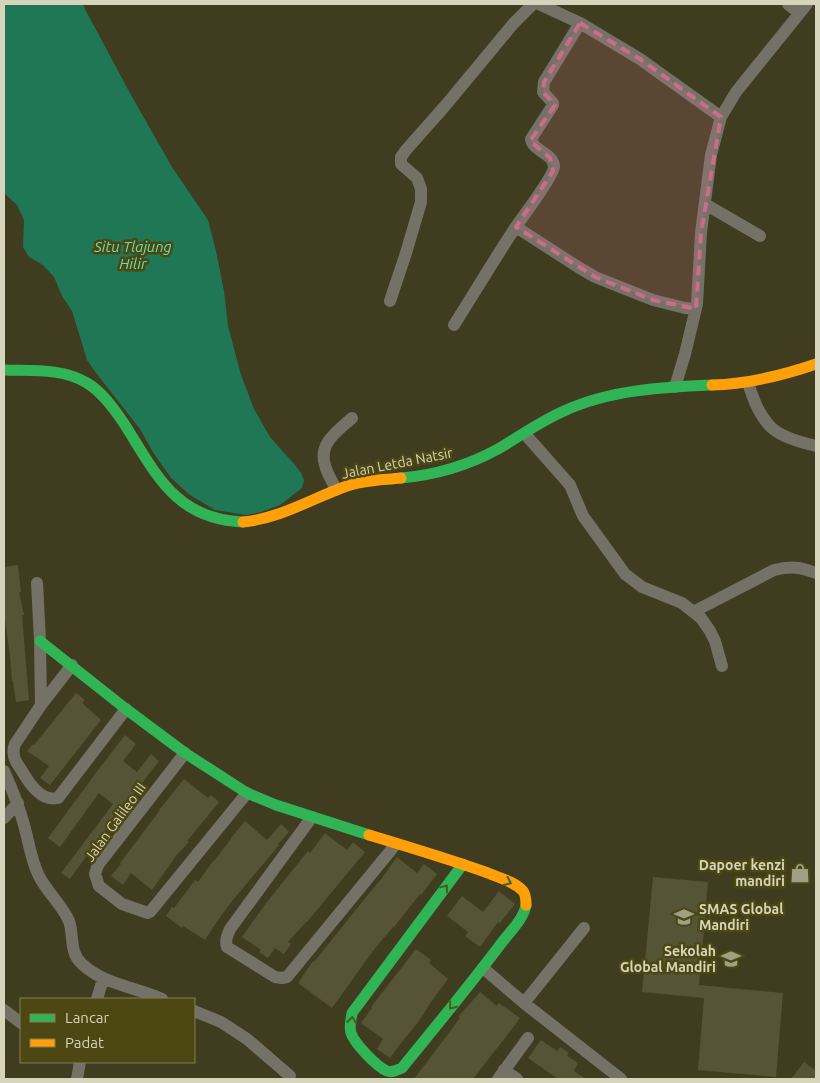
<svg xmlns="http://www.w3.org/2000/svg" width="820" height="1083" font-family="Ubuntu,sans-serif">
  <style>
    .water { fill: #207755 }
    .building { fill: #565437 }
    .lines { fill: none; stroke-linecap: round; stroke-linejoin: round }
    .street { stroke: #747267; stroke-width: 12 }
    .fast { stroke: #30b455; stroke-width: 11 }
    .slow { stroke: #ff9f0a; stroke-width: 11 }
    .oneway { stroke: #465d20 }
    .marked { fill: #cb6d86; fill-opacity: 0.2; stroke: #cb6d86; stroke-width: 4; stroke-dasharray: 10 6; stroke-linejoin: round }
    .labels { text-anchor: middle; dominant-baseline: central; stroke-width: 5; stroke-linejoin: round; paint-order: stroke }
    .street-label { font-size: 14px; fill: #d6d4ba; stroke: #4c4713 }
    .poi-label { font-size: 14px; font-weight: bold; fill: #d6d4ba; stroke: #4c4713; text-anchor: end }
    .water-label { font-size: 15px; font-style: italic; fill: #66e1ae; stroke: #4c4713 }
  </style>
  <rect width="100%" height="100%" fill="#3f3c20"/>
  <path class="water" d="M4,4H83L86,11L131,95L172,167L208,220L216,251L224,291L228,326L241,375L254,409L270,437L295,465L301,473L304,480L302,488L280,505L261,512L246,515L215,510L190,495L171,478L154,454L140,429L96,373L87,360L72,311L62,296L54,277L43,265L29,257L23,247L24,220L17,205L4,193Z"/>
  <path class="building" d="M18,565L21,592H19L24,615H22L29,700L16,702L13,681H12L10,656L4,613V567Z
    M76,693L85,700L82,703L101,720L50,785L40,778L49,766L27,751L33,744L34,745Z
    M125,735L136,744L123,761L137,772L151,754L159,761L107,828L70,879L61,873L113,804L99,793L60,847L48,838L98,770Z
    M184,779L208,798L211,795L219,802L187,841L189,842L176,856L152,890L131,873L123,885L111,876L121,864L120,863L160,810H159Z
    M245,821L267,840L281,824L289,832L278,844L279,845L233,900L220,917L205,940L183,926L182,928L166,916L172,907L174,908L195,880L198,882L213,861V862L231,839V838Z
    M325,833L347,850L353,842L365,852L307,922H306L288,942L291,944L284,954L275,948L268,958L259,952L261,950L242,937L266,903L308,851L310,853Z
    M397,857L417,873L424,864L437,874L421,895L420,894L394,927V926L376,947L332,1008L298,983L313,961L314,962L366,897L382,878Z
    M653,877L708,882L699,985L783,993L776,1077L698,1070L704,998L642,992Z
    M499,891L515,904L500,923L498,922L480,947L465,936L468,932L447,916L462,896L483,912Z
    M416,949L431,960L429,963L448,979L431,1002L419,1021L401,1043L390,1058L377,1049L383,1039L361,1023L372,1008L371,1007Z
    M480,992L497,1006L499,1003L520,1018L512,1029L473,1079H414L460,1018L458,1017Z
    M541,1040L557,1051L560,1047L569,1053L567,1056L578,1063L574,1071L586,1079H558L528,1058Z
    M804,1062L816,1071V1079H791Z"/>
  <g class="lines">
    <path class="street" d="M539,4L580,23L640,59L721,117
      M788,4L799,13
      M705,204L760,236
      M516,227L578,267L595,277L653,300L685,308L696,309
      M390,301L406,253L421,202V189L417,178L401,164V157L406,150L445,106L513,24L533,4
      M454,325C475,292 495,258 517,225C524,215 553,177 554,167C554,153 533,152 531,139L553,105V103L543,92L544,82L580,23
      M748,383C753,398 758,413 769,425C778,436 803,443 816,446
      M675,387L685,354L697,304L701,233L711,155L721,117L736,92L807,4
      M525,434L570,485L583,516L625,574L642,587L682,603L701,618L710,631L715,641L722,666
      M336,490C333,482 327,474 325,465C318,443 338,431 352,418
      M37,583L40,641L41,705
      M693,612L774,570C791,566 800,567 816,573
      M72,665L41,705L15,744C13,749 13,752 14,756C15,762 19,766 22,771C29,783 41,802 58,798L126,709
      M185,753L98,865L95,874L99,886L122,904L148,913L150,912L247,793
      M4,771C12,789 19,806 24,825C29,842 31,861 39,876C47,892 62,905 69,921C74,935 69,953 82,964C105,985 135,987 162,999
      M312,817L230,929C227,936 225,940 227,947L275,977L282,978L287,977L396,844
      M4,818L18,803
      M483,968L524,1003L621,1079
      M97,999L103,979
      M524,1003L584,928
      M4,1010L21,1023
      M194,1011L221,1022L247,1039L290,1076
      M504,1070L517,1079
      M77,1079L80,1062
      M498,1079L528,1038"/>
    <path class="fast" d="M4,370C31,371 63,368 87,383C102,392 113,407 123,422C156,473 174,519 243,522
      M401,478C436,475 467,466 498,449C520,436 541,421 564,411C609,390 663,387 712,385
      M40,641L126,709L185,753L247,793L276,805L369,835
      M463,864L352,1013C351,1019 349,1027 351,1033C354,1043 377,1067 387,1071C392,1073 397,1070 402,1068C436,1026 471,984 503,941C511,931 524,918 526,905"/>
    <path class="slow" d="M712,385C749,384 781,376 816,364
      M243,522C279,519 313,498 347,486C364,480 383,480 401,478
      M369,835C409,847 449,859 488,873C499,878 514,881 523,891C526,895 526,900 526,905"/>
  </g>
  <defs><path id="oneway-chevron" d="M-2-3.5L2.5 0L-2 3.5" fill="none" stroke-width="1.6" stroke-linecap="round" stroke-linejoin="round" transform="scale(1.25)"/></defs>
  <g class="oneway">
    <use href="#oneway-chevron" transform="translate(508 882) rotate(25)"/>
    <use href="#oneway-chevron" transform="translate(445 888) rotate(-53)"/>
    <use href="#oneway-chevron" transform="translate(452 1006) rotate(129)"/>
    <use href="#oneway-chevron" transform="translate(352 1020) rotate(-83)"/>
  </g>
  <path class="marked" d="M580,23L640,59L721,117L701,233L696,309L653,300L595,277L516,227L553,171L550,158L530,141L555,105L543,92L544,82Z"/>
  <defs>
    <symbol id="shop-bare" viewBox="-9 -9 18 18"><path d="M-5-2.5h2.3a2.7 3.5 0 0 1 5.4 0H5L5.5 6h-11ZM-1.5-2.5h3a1.5 2.3 0 0 0-3 0Z" fill="#a19f84" stroke="#4c4713" stroke-width="2.5" paint-order="stroke"/></symbol>
    <symbol id="school-bare" viewBox="-9 -9 18 18"><path d="M0-5L7-2L0 1L-7-2ZM-4 1L0 2.5L4 1V4Q0 6-4 4Z" fill="#a19f84" stroke="#4c4713" stroke-width="2.5" paint-order="stroke"/></symbol>
  </defs>
  <g fill-rule="evenodd">
    <use href="#shop-bare" x="786" y="859" width="28" height="28"/>
    <use href="#school-bare" x="670" y="903" width="28" height="28"/>
    <use href="#school-bare" x="717" y="945" width="28" height="28"/>
  </g>
  <g class="labels">
    <g class="street-label">
      <text transform="translate(397 463) rotate(-11)">Jalan Letda Natsir</text>
      <text transform="translate(115 822) rotate(-54)">Jalan Galileo III</text>
    </g>
    <g class="poi-label">
      <text x="785" y="865">Dapoer kenzi<tspan x="785" dy="16">mandiri</tspan></text>
      <text x="699" y="909" text-anchor="start">SMAS Global<tspan x="699" dy="16">Mandiri</tspan></text>
      <text x="716" y="951">Sekolah<tspan x="716" dy="16">Global Mandiri</tspan></text>
    </g>
    <g class="water-label">
      <text x="133" y="246">Situ Tlajung<tspan x="133" dy="17">Hilir</tspan></text>
    </g>
  </g>
  <rect width="820" height="1083" fill="none" stroke="#d6d4ba" stroke-width="10"/>
  <rect x="20" y="998" width="175" height="65" fill="#4c4713" stroke="#837f56"/>
  <rect x="30" y="1014" width="25" height="8" fill="#30b455" stroke="#837f56"/>
  <text x="65" y="1023" font-size="15" fill="#d6d4ba">Lancar</text>
  <rect x="30" y="1039" width="25" height="8" fill="#ff9f0a" stroke="#837f56"/>
  <text x="65" y="1048" font-size="15" fill="#d6d4ba">Padat</text>
</svg>
